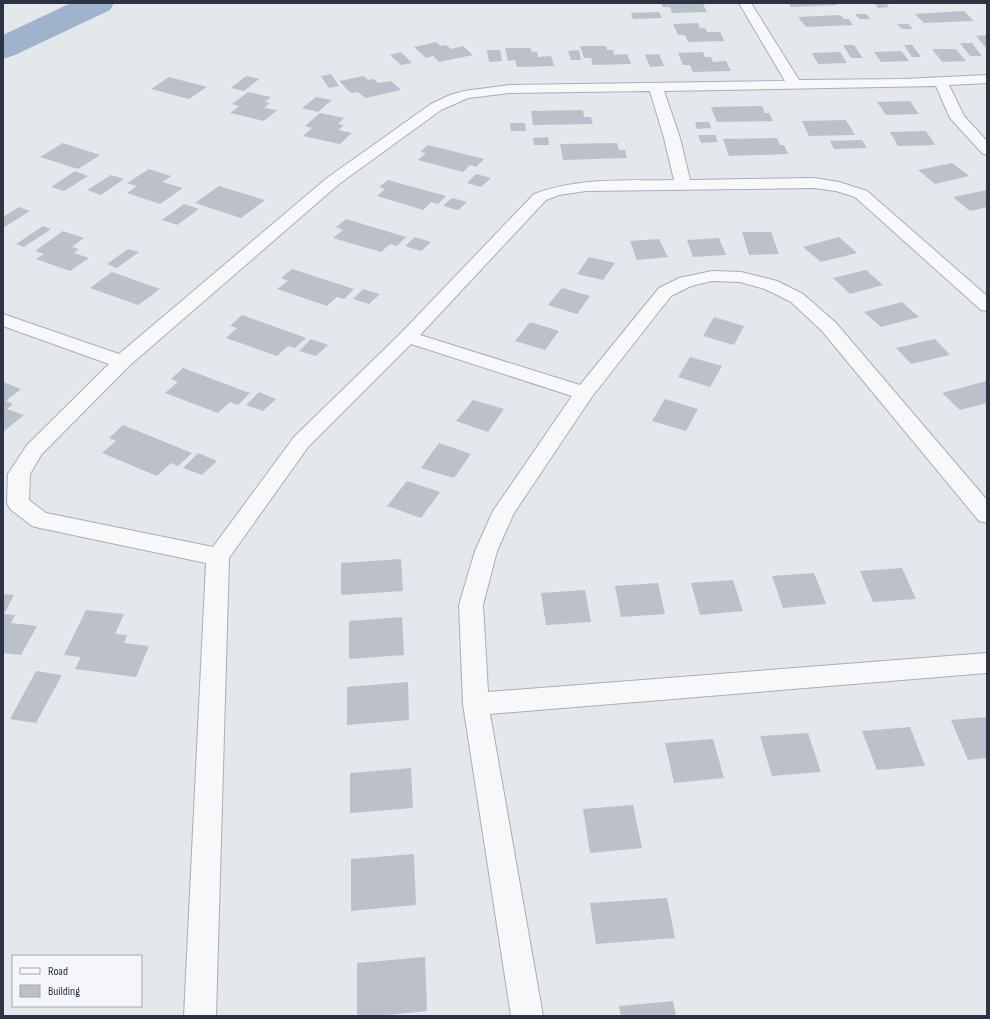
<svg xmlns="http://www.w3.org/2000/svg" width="990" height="1019" font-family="'Sofia Sans Condensed',sans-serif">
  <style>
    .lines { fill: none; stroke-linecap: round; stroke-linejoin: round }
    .river { fill: #9fb4cc; fill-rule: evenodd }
    .building { fill: #bbc0ca }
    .minor-casing { stroke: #a9aeb7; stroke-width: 2 }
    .minor { fill: #f7f8fa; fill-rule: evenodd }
  </style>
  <rect width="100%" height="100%" fill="#e4e7ec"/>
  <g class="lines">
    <path class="river" d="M71,3H114L110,10L15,55L3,59V35Z"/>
  </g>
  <path class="building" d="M661,3L703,4L707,12L672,13L670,7H663Z
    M789,3H836L837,5L791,7Z
    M875,3H886L889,7L878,8Z
    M964,11L974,21L924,23L915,14Z
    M659,12L662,18L633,19L631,13Z
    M855,14H866L870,19H859Z
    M840,15L844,19H849L853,25L806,27L798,17Z
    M698,23L700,28H705L707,32H720L724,41L688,42L685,35H678L673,24Z
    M897,24H908L913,29H902Z
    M987,35V49L976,36Z
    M436,42L441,46L446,45L451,49L463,46L473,55L439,62L433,56L426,58L414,47Z
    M960,43H972L982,56H970Z
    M843,45H854L863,58H851Z
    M904,45H912L921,57H912Z
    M580,46H606L607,50H613L614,55L627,54L631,64L593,65L591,58H584Z
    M505,48H530L532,52H537L538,57L551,56L554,66L517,67L515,60L508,61Z
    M932,49H956L966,61L942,62Z
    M487,50H500L502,61L489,62Z
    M579,50L581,60H571L568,51Z
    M901,51L909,61L881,62L874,52Z
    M401,52L412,63L401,65L390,55Z
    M703,52L705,57H711L713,62L726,61L731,71L693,72L690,65H683L678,53Z
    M840,52L847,63L818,64L812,53Z
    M659,54L664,66L650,67L645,55Z
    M331,74L339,86L329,88L321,76Z
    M246,76L259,79L244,91L231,88Z
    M364,76L368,80L374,79L378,83L391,81L401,90L365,98L358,92L351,93L339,81Z
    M169,77L207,87L189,99L151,89Z
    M248,92L271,97L265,102L270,103L264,108L277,110L264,121L230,113L239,106L232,104Z
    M316,97L332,100L318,112L302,108Z
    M910,101L919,114L886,115L877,102Z
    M762,106L765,113H769L773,121L717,122L711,107Z
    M583,110L584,117H591L593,124L533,125L531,111Z
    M320,113L344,118L338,124L344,125L338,130L352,133L340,144L303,136L312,128L305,126Z
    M846,120L855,135L809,136L802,121Z
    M695,122H709L711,128L697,129Z
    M510,123H525L526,131H511Z
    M926,131L935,145L898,146L890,132Z
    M698,135H715L718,142L701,143Z
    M548,137L549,145H534L533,138Z
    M777,138L780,145H784L788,154L729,156L723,139Z
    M862,140L867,148L834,149L830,141Z
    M63,143L100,155L78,169L40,157Z
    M617,143L619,150H625L627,158L563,160L560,144Z
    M428,145L484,159L476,167L470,165L463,172L418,160L426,153L420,152Z
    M952,163L969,176L935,184L918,170Z
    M149,169L171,176L162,182L183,188L160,204L127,193L137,186L127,183Z
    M75,171L88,176L64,191L51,187Z
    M476,174L491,178L481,187L467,183Z
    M111,175L124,179L101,195L87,190Z
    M388,180L446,196L438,204L431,202L423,210L377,196L385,189L379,187Z
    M219,186L265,200L241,218L195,203Z
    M987,190V207L970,211L953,197Z
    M452,198L467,202L458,210L443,206Z
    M184,204L199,209L177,225L162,220Z
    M19,207L30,211L3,228V217Z
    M346,219L406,237L397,246L390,244L381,252L333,238L343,230L336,227Z
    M43,226L51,229L24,247L16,244Z
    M63,231L84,238L72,247L79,249L74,253L89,258L70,271L36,259L44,254L35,251Z
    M742,232H771L779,254L749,255Z
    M415,237L431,242L421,251L405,246Z
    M839,237L857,253L821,262L803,247Z
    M719,238L726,255L693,257L687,240Z
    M659,239L668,257L637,260L630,241Z
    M128,249L139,252L117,268L107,264Z
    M589,257L615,263L603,280L577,274Z
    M292,269L354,289L344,299L337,297L327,306L277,289L288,281L281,278Z
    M866,270L883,285L850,294L833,278Z
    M112,272L160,289L138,305L90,288Z
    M562,288L590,296L577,314L548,305Z
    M363,289L380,294L369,304L353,299Z
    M902,302L919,317L881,327L864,312Z
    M242,315L306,338L295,348L288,346L277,356L226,338L237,328L230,326Z
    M714,317L744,326L734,345L703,336Z
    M530,322L559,331L545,350L515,341Z
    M311,339L328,345L316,356L299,351Z
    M935,339L950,355L911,364L896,348Z
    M690,357L722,366L710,387L678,377Z
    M183,368L250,393L238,405L230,402L218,413L165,393L178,382L171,379Z
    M986,381L987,403L960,410L942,393Z
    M3,382L21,389L6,401L13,404L7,409L24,415L3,432Z
    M259,392L276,399L263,411L246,405Z
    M665,399L698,409L686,431L652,421Z
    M473,400L504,409L488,432L456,421Z
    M123,425L192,453L178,466L171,463L157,476L102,453L116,441L109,438Z
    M439,443L471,454L454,478L421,468Z
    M198,453L217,461L202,475L183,468Z
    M407,481L440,492L421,518L387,506Z
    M401,559L403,591L341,595V563Z
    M902,568L916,599L873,602L860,571Z
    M814,573L826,604L783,608L772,576Z
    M733,580L743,611L700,615L691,583Z
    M658,583L665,614L621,617L615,586Z
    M585,590L591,622L546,625L541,593Z
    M3,594L14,595L4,614L15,615L11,623L37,626L21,655L3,653Z
    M86,610L124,614L115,634L127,635L124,643L149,646L136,677L75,669L81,657L64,655Z
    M402,617L404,655L349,659V621Z
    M36,671L62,675L36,723L10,719Z
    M408,682L409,720L347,725V687Z
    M987,717V758L968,760L951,720Z
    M910,727L925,766L877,770L862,731Z
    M808,733L821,772L772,776L760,736Z
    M713,739L724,778L674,783L665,743Z
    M411,768L413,808L350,813V773Z
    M633,805L642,848L590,853L583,809Z
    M414,854L416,905L351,911V859Z
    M667,898L675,938L596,944L590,903Z
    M425,957L427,1011L377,1016H357V963Z
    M673,1001L676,1016H621L619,1006Z"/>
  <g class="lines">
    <defs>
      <path id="minor" d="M739,3H751L799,80L903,79L987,75V83L949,85L964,116L987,141V155L982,153L950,118L936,86L664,91L680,138L690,180L814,178L839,182L867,191L987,296V311L981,310L855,197L836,191L814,188L586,191L559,195L546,200L420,335L580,385L659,288L679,278L712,271L741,272L777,281L803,294L836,323L987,500V523L979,521L822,331L791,302L765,289L740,282L712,281L691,286L671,296L591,398L514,513L497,551L483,605L488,692L987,653V673L490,714L543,1016H511L463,704L459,605L475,551L493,511L572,396L411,344L308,447L229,558L216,1016H184L206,563L40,528L32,526L10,509L7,503L8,474L27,445L109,364L3,326V314L119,354L327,178L431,104L450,95L464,91L510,85L785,81ZM650,91L664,138L674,180C627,181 579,177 534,194L401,333L294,437L213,547L46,513L29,500L30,474L41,455L129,366L339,184L441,110L468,98L510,93Z"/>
    </defs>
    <use href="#minor" class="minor-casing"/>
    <use href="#minor" class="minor"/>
  </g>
  <rect width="990" height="1019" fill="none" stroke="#2b3445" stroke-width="8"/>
  <rect x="12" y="955" width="130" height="52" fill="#f4f6f9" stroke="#a4a8b1"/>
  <rect x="20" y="968" width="20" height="6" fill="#f7f8fa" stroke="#a4a8b1"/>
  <text x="48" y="975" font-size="12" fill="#2b3445">Road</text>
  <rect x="20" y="985" width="20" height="12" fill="#bbc0ca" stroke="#a4a8b1"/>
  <text x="48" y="995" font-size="12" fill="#2b3445">Building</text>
</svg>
